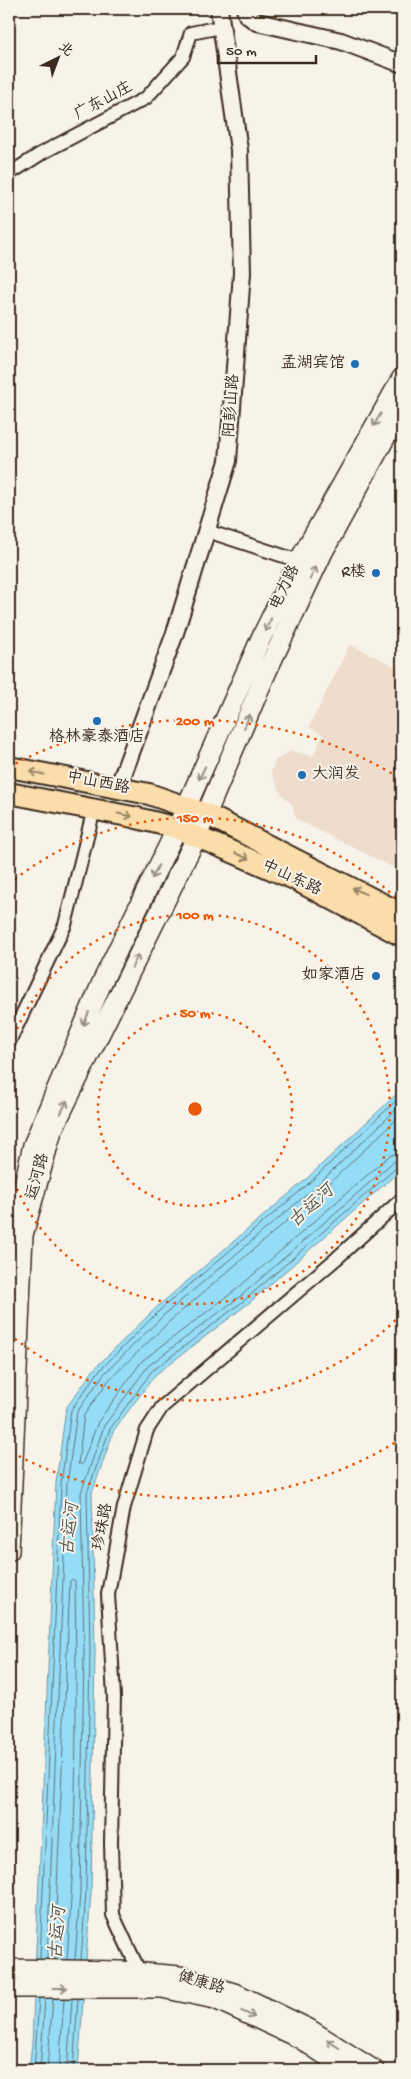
<svg xmlns="http://www.w3.org/2000/svg" width="411" height="2079" font-family="'Gochi Hand','LXGW WenKai TC',sans-serif">
  <style>
    .built { fill: #edc }
    .water { fill: #95ddf7; stroke: #7195a0 }
    .lines { fill: none; stroke-linecap: round; stroke-linejoin: round }
    .shore { stroke: #5f7275; stroke-width: 1 }
    .minor-casing { stroke: #3b2a1e; stroke-width: 16 }
    .tertiary-casing { stroke: #3b2a1e; stroke-width: 20 }
    .secondary-casing { stroke: #3b2a1e; stroke-width: 22 }
    .primary-casing { stroke: #3b2a1e; stroke-width: 24 }
    .minor { stroke: #f7f3e8; stroke-width: 12 }
    .tertiary { stroke: #f7f3e8; stroke-width: 16 }
    .secondary { stroke: #f7f3e8; stroke-width: 19 }
    .primary { stroke: #faddab; stroke-width: 20 }
    .oneway { stroke: #998e83 }
    .oneway2 { stroke: #9a8464 }
    .ring { fill: none; stroke: #e8590c; stroke-width: 2.5; stroke-dasharray: 2.5 5 }
    .poi-dot { fill: #1f6fb2; stroke: #f7f3e8; stroke-width: 2 }
    .labels { text-anchor: middle; dominant-baseline: central; stroke-width: 4; stroke-linejoin: round; paint-order: stroke }
    .street-label { font-size: 16px; fill: #3b2a1e; stroke: #f7f3e8 }
    .poi-label { font-size: 16px; fill: #3b2a1e; stroke: #f7f3e8; text-anchor: end }
    .water-label { font-size: 18px; font-style: italic; fill: #525754; stroke: #f7f3e8 }
    .centre { fill: #e8590c; stroke: #f7f3e8; stroke-width: 2.5 }
    .ring-label { font-size: 15px; text-anchor: middle; font-weight: bold; fill: #e8590c; stroke: #f7f3e8; stroke-width: 4; stroke-linejoin: round; paint-order: stroke }
  </style>
  <rect width="100%" height="100%" fill="#f7f3e8"/>
  <filter id="ink" filterUnits="userSpaceOnUse"><feTurbulence type="fractalNoise" baseFrequency=".02" numOctaves="2"/><feDisplacementMap in="SourceGraphic" scale="10" xChannelSelector="R" yChannelSelector="G"/><feConvolveMatrix kernelMatrix="1 2 1 2 8 2 1 2 1" color-interpolation-filters="sRGB"/></filter>
  <g filter="url(#ink)">
    <path class="built" d="M350,644L402,670V872L296,819L292,804L281,794L271,772L275,761L290,751L313,756L323,735L309,727Z"/>
    <path class="water" d="M402,1089V1169L249,1303L155,1375L114,1430L92,1493L95,1650L91,1892L78,2070H29L32,2043L56,1483L66,1408L95,1368L158,1306L303,1182Z"/>
    <g class="lines">
      <path class="shore" d="M402,1114L316,1196L171,1320L109,1380L84,1415L78,1464H82L98,1422L142,1361L237,1289L389,1156L402,1152
        M40,1959L61,1484L71,1410L99,1371L161,1309L306,1186L402,1095
        M47,1959L67,1484L77,1412L103,1375L165,1314L311,1191L402,1104
        M54,1959L70,1581L73,1579L75,1581C77,1707 77,1834 67,1959
        M75,1960L80,1892L84,1650L81,1493L104,1426L148,1366L242,1295L393,1162L402,1159
        M81,1960L86,1892L90,1650L87,1493L110,1429L152,1371L246,1299L397,1167L402,1165
        M34,2070L39,1999
        M40,2070L45,1999
        M47,2070L53,1999
        M59,2070L64,1999
        M67,2070L72,1999
        M73,2070L78,1999"/>
      <defs>
        <path id="minor" d="M9,174L42,153L146,98L183,57L191,33L221,27
          M207,531L299,561
          M9,1042L65,925L94,809
          M140,1973L113,1915L111,1843L114,1697L108,1594L124,1507L147,1430L162,1407L337,1258L402,1199"/>
        <path id="tertiary" d="M245,9L247,15L257,22L341,41L402,64
          M118,788L175,633L228,461L242,273L239,150L219,9"/>
        <path id="secondary" d="M12,1236L33,1145L103,980L177,828L261,638L299,561L402,378
          M9,1551L23,1235L52,1131L197,836L267,671L323,552L402,407
          M9,1969L121,1971L180,1976L237,1994L309,2029L374,2070
          M9,1988H162L215,1999L301,2039L348,2070"/>
        <path id="primary" d="M9,767L149,794L206,814L402,914
          M9,793L133,817L177,828L292,878L402,936"/>
      </defs>
      <use href="#minor" class="minor-casing"/>
      <use href="#tertiary" class="tertiary-casing"/>
      <use href="#secondary" class="secondary-casing"/>
      <use href="#primary" class="primary-casing"/>
      <use href="#minor" class="minor"/>
      <use href="#tertiary" class="tertiary"/>
      <use href="#secondary" class="secondary"/>
      <use href="#primary" class="primary"/>
    </g>
    <defs><path id="oneway-shaft" d="M-6 0H5M1.5-3L5.5 0L1.5 3" fill="none" stroke-width="1.6" stroke-linecap="round" stroke-linejoin="round" transform="scale(1.25)"/></defs>
    <g class="oneway">
      <use href="#oneway-shaft" transform="translate(377 420) rotate(120)"/>
      <use href="#oneway-shaft" transform="translate(313 573) rotate(-65)"/>
      <use href="#oneway-shaft" transform="translate(268 625) rotate(116)"/>
      <use href="#oneway-shaft" transform="translate(247 721) rotate(-68)"/>
      <use href="#oneway-shaft" transform="translate(202 773) rotate(115)"/>
      <use href="#oneway-shaft" transform="translate(155 872) rotate(116)"/>
      <use href="#oneway-shaft" transform="translate(135 961) rotate(-64)"/>
      <use href="#oneway-shaft" transform="translate(86 1019) rotate(113)"/>
      <use href="#oneway-shaft" transform="translate(64 1107) rotate(-64)"/>
      <use href="#oneway-shaft" transform="translate(60 1988)"/>
      <use href="#oneway-shaft" transform="translate(248 2014) rotate(25)"/>
      <use href="#oneway-shaft" transform="translate(333 2044) rotate(-147)"/>
    </g>
    <g class="oneway2">
      <use href="#oneway-shaft" transform="translate(37 773) rotate(-169)"/>
      <use href="#oneway-shaft" transform="translate(125 815) rotate(11)"/>
      <use href="#oneway-shaft" transform="translate(242 856) rotate(24)"/>
      <use href="#oneway-shaft" transform="translate(359 891) rotate(-154)"/>
    </g>
  </g>
  <g class="ring">
    <circle cx="195" cy="1109" r="97"/>
    <path d="M9 1050A195 195 0 1 1 9 1168"/>
    <path d="M401 1315A292 292 0 0 1 9 1334M9 884A292 292 0 0 1 401 903"/>
    <path d="M401 1439A389 389 0 0 1 9 1451M9 767A389 389 0 0 1 401 779"/>
  </g>
  <g class="poi-dot">
    <circle cx="355" cy="364" r="5"/>
    <circle cx="376" cy="573" r="5"/>
    <circle cx="97" cy="721" r="5"/>
    <circle cx="302" cy="775" r="5"/>
    <circle cx="376" cy="976" r="5"/>
  </g>
  <g class="labels">
    <g class="street-label">
      <text transform="translate(104 102) rotate(-28)">广东山庄</text>
      <text transform="translate(233 406) rotate(-86)">阳彭山路</text>
      <text transform="translate(286 588) rotate(-64)">电力路</text>
      <text transform="translate(98 784) rotate(11)">中山西路</text>
      <text transform="translate(291 879) rotate(25)">中山东路</text>
      <text transform="translate(39 1177) rotate(-75)">运河路</text>
      <text transform="translate(104 1527) rotate(-79)">珍珠路</text>
      <text transform="translate(201 1984) rotate(16)">健康路</text>
    </g>
    <g class="poi-label">
      <text x="345" y="364">孟湖宾馆</text>
      <text x="366" y="573">R楼</text>
      <text x="97" y="738" text-anchor="middle">格林豪泰酒店</text>
      <text x="312" y="775" text-anchor="start">大润发</text>
      <text x="366" y="976">如家酒店</text>
    </g>
    <g class="water-label">
      <text transform="translate(312 1207) rotate(-42)">古运河</text>
      <text transform="translate(71 1529) rotate(-84)">古运河</text>
      <text transform="translate(59 1933) rotate(-86)">古运河</text>
    </g>
  </g>
  <circle cx="195" cy="1109" r="8" class="centre"/>
  <g class="ring-label">
    <text x="195" y="725">200 m</text>
    <text x="195" y="822">150 m</text>
    <text x="195" y="919">100 m</text>
    <text x="195" y="1017">50 m</text>
  </g>
  <rect width="411" height="2079" fill="none" stroke="#f7f3e8" stroke-width="30"/>
  <rect x="15" y="15" width="381" height="2049" fill="none" stroke="#3b2a1e" stroke-width="2" filter="url(#ink)"/>
  <g transform="translate(58 58) rotate(42)" stroke="#f7f3e8" stroke-width="4" paint-order="stroke">
  <path d="M0-4L9 19L0 12L-9 19Z" fill="#3b2a1e"/>
  <text y="-8" font-size="14" font-weight="bold" text-anchor="middle" fill="#3b2a1e">北</text>
  </g>
  <path d="M218 55v8h98v-8" fill="none" stroke="#3b2a1e" stroke-width="2.5"/>
  <text x="226" y="55" font-size="15" fill="#3b2a1e" stroke="#f7f3e8" stroke-width="4" paint-order="stroke">50 m</text>
</svg>
